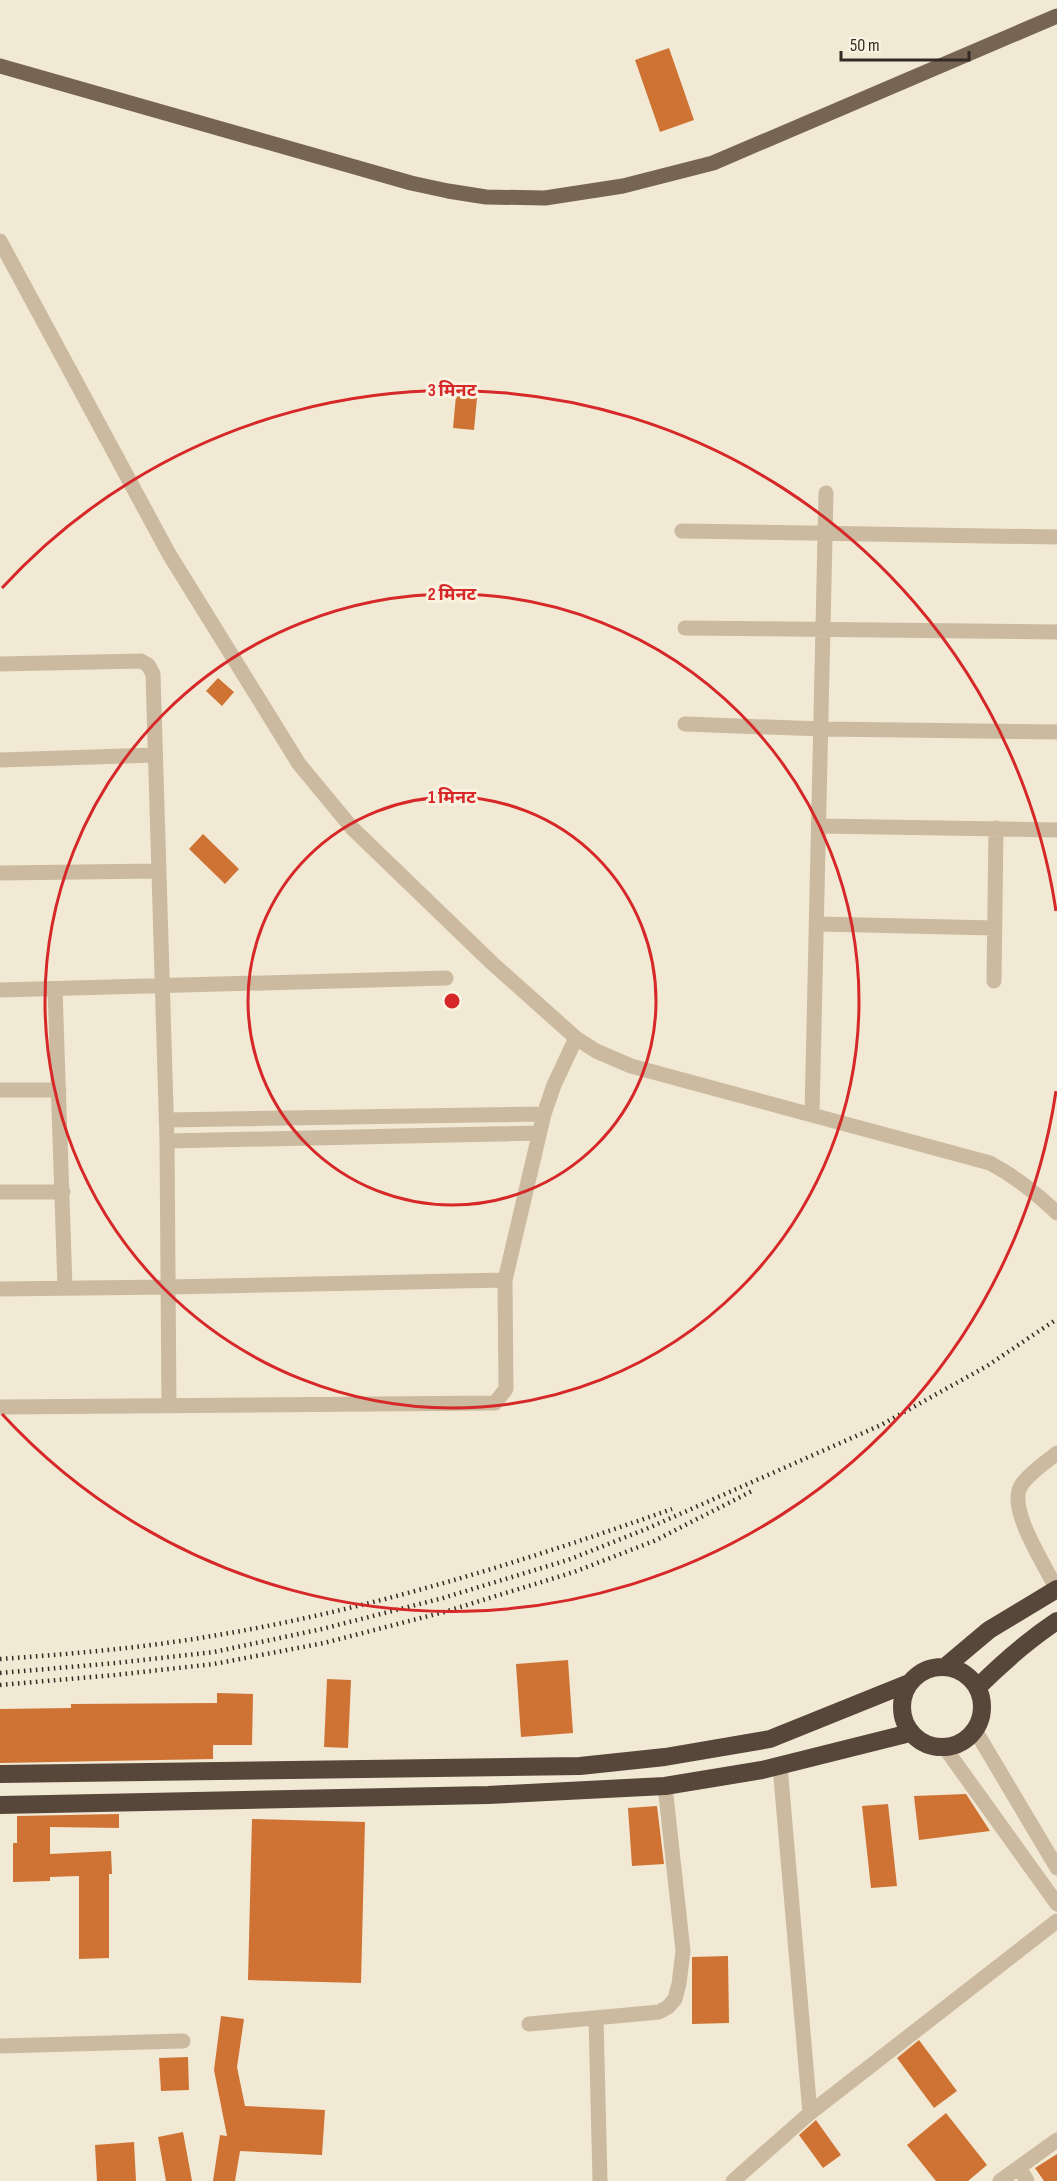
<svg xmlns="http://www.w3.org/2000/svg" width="1057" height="2181" font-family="'Sofia Sans Condensed','Noto Sans Devanagari',sans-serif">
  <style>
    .building { fill: #cf7335 }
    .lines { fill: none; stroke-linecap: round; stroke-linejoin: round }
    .minor { stroke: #cbbaa0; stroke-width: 15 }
    .major { stroke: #776553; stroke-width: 15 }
    .highway { stroke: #56473a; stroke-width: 18 }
    .rail { stroke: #342b24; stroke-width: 4.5; stroke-dasharray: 1.5 4.5; stroke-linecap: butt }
    .ring { fill: none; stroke: #d62828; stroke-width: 3 }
    .centre { fill: #d62828; stroke: #faf2e1; stroke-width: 3 }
    .ring-label { font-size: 18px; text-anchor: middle; font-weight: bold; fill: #d62828; stroke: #faf2e1; stroke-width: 6; stroke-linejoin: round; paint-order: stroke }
  </style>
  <rect width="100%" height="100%" fill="#f2e9d4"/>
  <path class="building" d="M669,48L694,120L660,132L635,60Z
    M456,396L477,398L474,430L453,428Z
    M218,678L234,692L222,706L206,691Z
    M203,834L239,869L225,884L189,849Z
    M568,1660L573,1733L521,1737L516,1664Z
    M327,1679L351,1680L348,1748L324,1747Z
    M217,1693L253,1694L252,1745H213V1759L0,1763V1709L71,1708V1704L217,1703Z
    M966,1794L990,1831L919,1840L914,1796Z
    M888,1804L897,1886L871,1888L862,1806Z
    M657,1806L664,1864L632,1866L628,1808Z
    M119,1814V1828L50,1827V1854L111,1851L112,1874H109V1958L79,1959V1876L50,1877V1881L13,1882V1843H17V1816Z
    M252,1819L365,1822L361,1983L248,1980Z
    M728,1956L729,2023L692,2024V1957Z
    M221,2016L244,2019L237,2067L245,2106L325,2110L322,2155L240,2151L235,2181H213L220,2135L227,2136L214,2070Z
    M919,2040L957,2091L934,2108L897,2058Z
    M188,2057L189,2090L161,2091L159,2058Z
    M946,2113L987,2165L968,2181H936L907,2145Z
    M816,2120L841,2155L823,2168L799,2135Z
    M183,2132L192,2181H166L158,2137Z
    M134,2142L136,2181H97L95,2145Z
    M1057,2154V2181H1044L1035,2168Z"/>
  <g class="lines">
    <path class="minor" d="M0,241L169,554L299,764L352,828L492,963L576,1038L596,1051L631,1066L990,1163C1016,1177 1036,1193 1057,1213
      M682,531L1057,537
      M685,628L1057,632
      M0,664L141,661L148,665L153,674L167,1141L169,1406
      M685,724L822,729L1057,732
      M0,760L155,755
      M820,826L1057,830
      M0,873L158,871
      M818,924L995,928
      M994,981L996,828
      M55,989L65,1288
      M0,990L446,978
      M0,1090H59
      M812,1115L826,493
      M166,1120L544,1114
      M167,1141L539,1133
      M0,1192H63
      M0,1289L168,1287L505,1280
      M0,1407L495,1403L506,1389L505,1280L544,1114L554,1085L576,1038
      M1057,1453C1046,1462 1031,1472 1022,1484C1005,1507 1046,1566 1057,1590
      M975,1730L1057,1868
      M945,1748L1057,1904
      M780,1766L810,2113
      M596,2018L600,2181
      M529,2024L659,2012L668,2007L675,1999L679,1984L683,1951L665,1786
      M0,2046L183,2041
      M1019,2167L1027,2181
      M733,2181L810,2113L1057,1921
      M1000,2181L1057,2140"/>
    <path class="major" d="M0,66L411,183L448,191L486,197L545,198L623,186L713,163L1057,16"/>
    <path class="highway" d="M902 1707a40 40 0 1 1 80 0a40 40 0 1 1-80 0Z
      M945,1667L989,1630L1057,1589
      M977,1688C1002,1663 1027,1641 1057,1621
      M0,1774L580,1766L665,1757L770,1739L909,1683
      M0,1805L488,1795L665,1786L762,1770L910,1733"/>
    <path class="rail" d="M0,1659C71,1654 142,1648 212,1636C370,1610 522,1562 672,1509
      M0,1673L116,1663L214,1652L322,1629L443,1598L568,1560L646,1529L881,1425L987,1366L1057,1319
      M0,1685L115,1675L214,1664L324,1643L444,1612L574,1572L654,1541L752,1491"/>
  </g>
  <g class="ring">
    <circle cx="452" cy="1001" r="204"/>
    <circle cx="452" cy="1001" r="407"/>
    <path d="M1056 1091A611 611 0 0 1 2 1414M2 588A611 611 0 0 1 1056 911"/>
  </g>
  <circle cx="452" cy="1001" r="9" class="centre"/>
  <g class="ring-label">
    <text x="452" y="396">3 मिनट</text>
    <text x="452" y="600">2 मिनट</text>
    <text x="452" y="803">1 मिनट</text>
  </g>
  <path d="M841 51v9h128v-9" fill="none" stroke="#342b24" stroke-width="3"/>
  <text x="850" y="51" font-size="18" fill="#342b24" stroke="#faf2e1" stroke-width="4.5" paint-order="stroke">50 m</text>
</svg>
